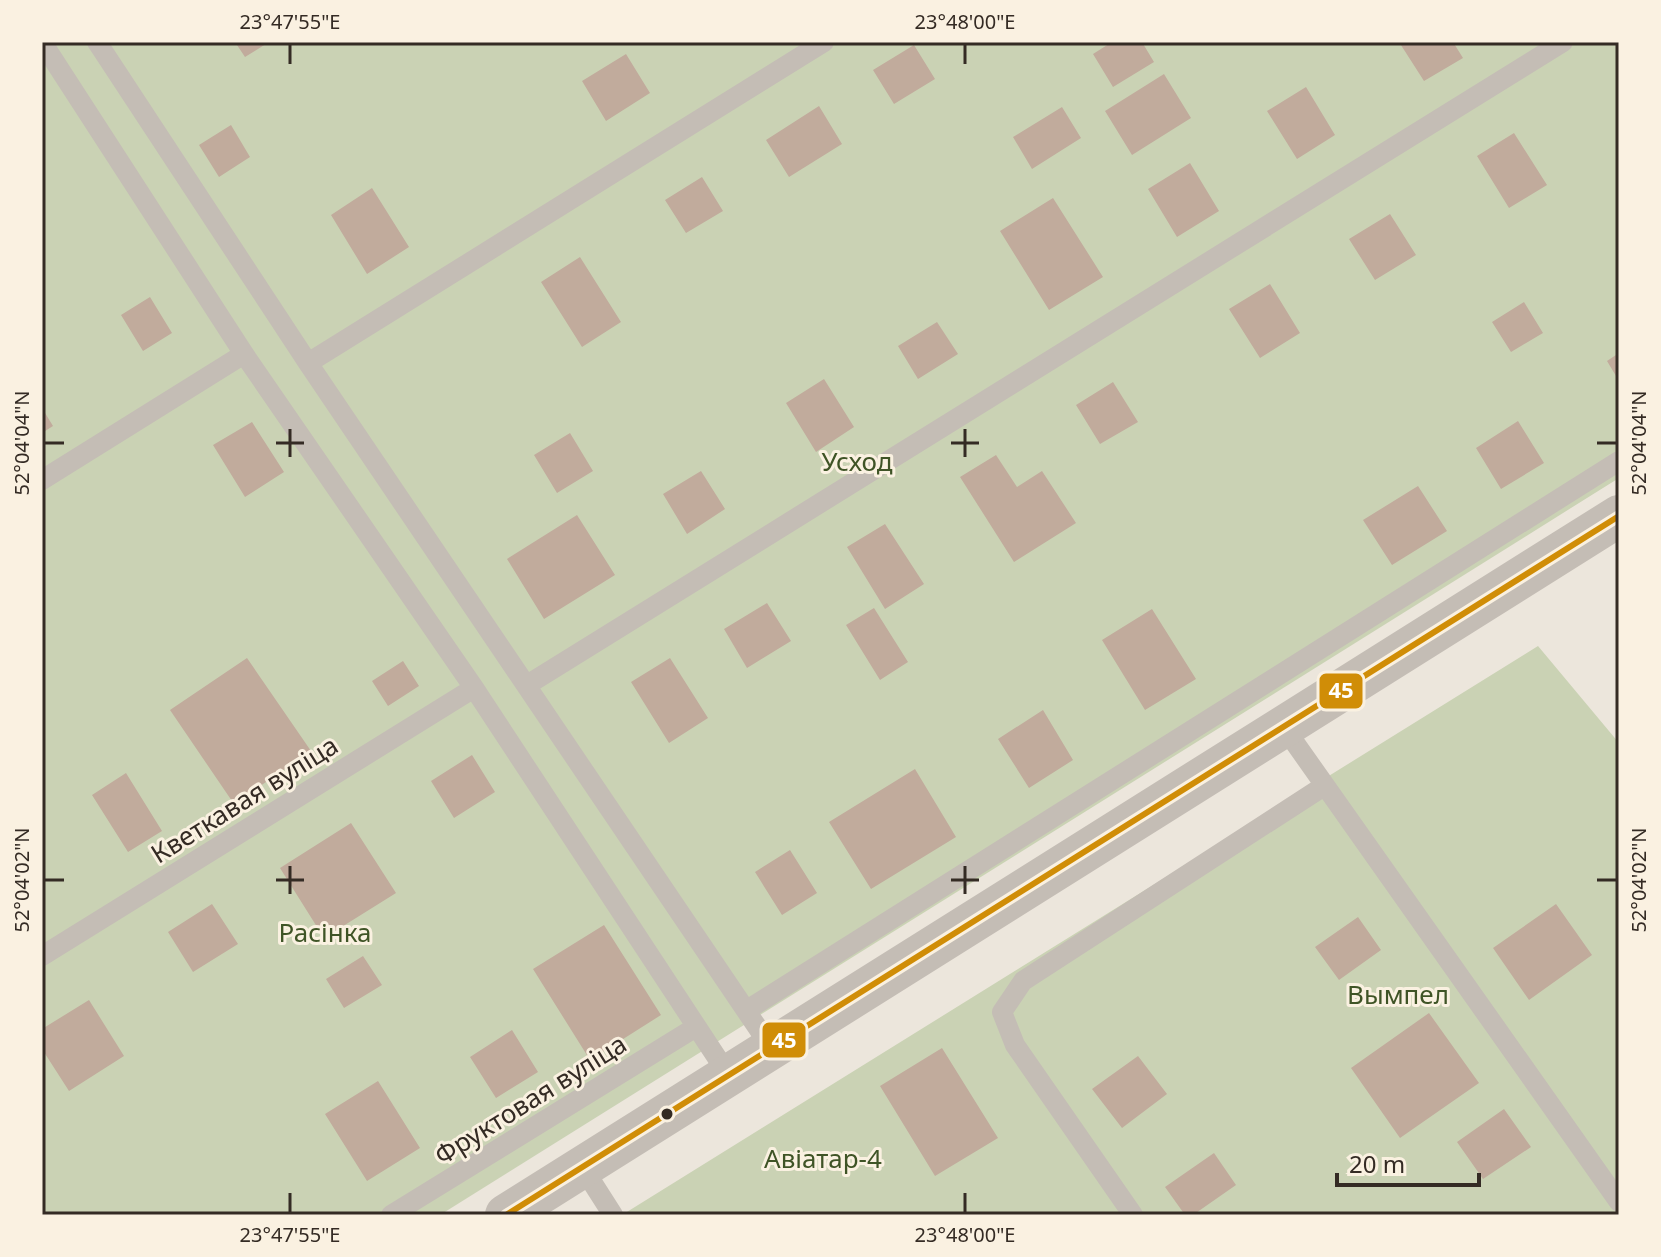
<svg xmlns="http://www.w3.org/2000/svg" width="1661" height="1257" font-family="'Noto Sans',sans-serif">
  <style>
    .green { fill: #cad2b4 }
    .building { fill: #c1ab9c }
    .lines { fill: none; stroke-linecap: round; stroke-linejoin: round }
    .service { stroke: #c4bdb5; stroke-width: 20 }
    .minor { stroke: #c4bdb5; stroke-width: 42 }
    .bus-1-casing { stroke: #faf1e1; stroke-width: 12 }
    .bus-1 { stroke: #d08d07; stroke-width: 6 }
    .ticks { fill: none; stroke: #342b24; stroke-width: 3 }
    .bus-dot { fill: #342b24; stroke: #faf1e1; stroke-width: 3 }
    .labels { text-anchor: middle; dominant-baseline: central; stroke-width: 6; stroke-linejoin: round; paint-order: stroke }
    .park-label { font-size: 26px; fill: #3f5426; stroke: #faf1e1 }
    .street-label { font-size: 26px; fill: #342b24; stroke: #faf1e1 }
    .line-badge { stroke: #faf1e1; stroke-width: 3 }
    .badge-label { font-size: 22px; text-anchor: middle; font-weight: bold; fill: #fff }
    .neatline { fill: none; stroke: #342b24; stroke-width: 3 }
    .ticks-label { font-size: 20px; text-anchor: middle; fill: #342b24 }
  </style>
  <rect width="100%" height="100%" fill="#ece6dc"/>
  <path class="green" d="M42,42H1619V478L440,1215H42Z
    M1538,646L1619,743V1215H622Z"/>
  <path class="building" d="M235,42H269L245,57Z
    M1112,42H1142L1154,62L1113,87L1093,54Z
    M1399,42H1453L1463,58L1424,81Z
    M914,45L935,79L894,104L873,70Z
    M626,54L650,93L606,121L582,81Z
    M1164,74L1191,118L1132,155L1105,111Z
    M1306,87L1335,135L1297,159L1267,111Z
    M819,106L842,144L789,177L766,140Z
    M1062,107L1081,138L1032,169L1013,137Z
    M231,125L250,157L219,177L199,145Z
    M1514,133L1547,185L1509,208L1477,156Z
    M1190,163L1219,211L1177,237L1148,189Z
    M702,177L723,211L686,233L665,200Z
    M372,188L409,247L367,274L331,215Z
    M1053,198L1103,277L1049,310L1000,231Z
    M1390,214L1416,255L1375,280L1349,239Z
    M580,257L621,322L582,347L541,282Z
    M1270,284L1300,333L1260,358L1229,309Z
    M150,297L172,333L143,351L121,315Z
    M1524,302L1543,333L1511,352L1492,322Z
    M937,322L958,354L918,379L898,346Z
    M1619,353V381L1607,361Z
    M824,379L854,427L816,452L786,403Z
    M1113,382L1138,422L1100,444L1076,405Z
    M42,408L53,426L42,433Z
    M1518,421L1544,463L1501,489L1476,448Z
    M252,422L284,472L245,497L213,445Z
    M570,433L593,471L557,493L534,455Z
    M996,455L1017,487L1042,471L1076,523L1014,562L960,477Z
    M701,471L725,509L687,534L663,494Z
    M1418,486L1447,531L1392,565L1363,520Z
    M577,515L615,575L544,619L507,559Z
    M885,524L924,584L885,609L847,547Z
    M767,603L791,641L747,668L724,629Z
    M874,608L908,662L880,680L846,625Z
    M1152,609L1196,679L1145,710L1102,640Z
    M247,658L311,751L234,804L170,710Z
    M670,658L708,718L669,743L631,682Z
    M403,661L419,686L388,706L372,681Z
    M1043,710L1073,760L1029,788L998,739Z
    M472,755L495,792L454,818L431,781Z
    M915,769L956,837L871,889L829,822Z
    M126,773L162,831L128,852L92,795Z
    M351,823L396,893L324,938L280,868Z
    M790,850L817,893L782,915L755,872Z
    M212,904L238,944L193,972L168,932Z
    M1556,904L1592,955L1529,1000L1493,948Z
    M1358,917L1381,950L1339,980L1315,947Z
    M604,925L661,1015L590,1060L533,969Z
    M363,956L382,985L344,1008L326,979Z
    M89,1000L124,1056L69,1091L42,1049V1029Z
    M1429,1013L1479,1083L1400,1138L1351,1068Z
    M512,1030L538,1072L496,1098L470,1057Z
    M942,1048L998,1138L935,1176L880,1086Z
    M1138,1056L1167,1094L1122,1128L1092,1089Z
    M378,1081L420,1148L367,1181L325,1114Z
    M1504,1109L1531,1147L1483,1179L1457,1142Z
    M1214,1153L1236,1185L1193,1215H1185L1165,1187Z"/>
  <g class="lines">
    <path class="service" d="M42,42L244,354L474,688L729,1076
      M97,42L308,363L772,1049
      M308,363L824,42
      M42,480L244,354
      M527,685L1563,42
      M1283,726L1619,1202
      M42,956L474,688
      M747,1010L1619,461
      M583,1168L613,1215
      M391,1215L696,1027
      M1133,1215L1015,1045L1002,1012L1023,981L1324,786"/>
    <path class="minor" d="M506,1215L1619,516"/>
    <defs>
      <path id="bus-1" d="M506,1215L1619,516"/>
    </defs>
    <use href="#bus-1" class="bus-1-casing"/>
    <use href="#bus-1" class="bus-1"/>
  </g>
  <path class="ticks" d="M290,44V64M965,44V64M290,429V457M965,429V457M44,443H64M276,443H304M951,443H979M1597,443H1617M290,866V894M965,866V894M44,880H64M276,880H304M951,880H979M1597,880H1617M290,1193V1213M965,1193V1213"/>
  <circle class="bus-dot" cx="667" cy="1114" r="7"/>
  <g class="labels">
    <g class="park-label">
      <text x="857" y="461">Усход</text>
      <text x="325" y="932">Расінка</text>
      <text x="1398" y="994">Вымпел</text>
      <text x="823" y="1158">Авіатар-4</text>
    </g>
    <g class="street-label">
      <text transform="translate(244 799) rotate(-32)">Кветкавая вуліца</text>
      <text transform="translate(530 1099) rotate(-32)">Фруктовая вуліца</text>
    </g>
  </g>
  <g class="line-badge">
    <rect x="1318" y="672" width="46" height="38" rx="8" fill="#d08d07"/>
    <rect x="761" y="1021" width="46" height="38" rx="8" fill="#d08d07"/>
  </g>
  <g class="badge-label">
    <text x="1341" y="698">45</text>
    <text x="784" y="1048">45</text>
  </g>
  <rect width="1661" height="1257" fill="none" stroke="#faf1e1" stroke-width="88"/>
  <path d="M1337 1173v12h142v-12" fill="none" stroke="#342b24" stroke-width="4"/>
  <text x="1349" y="1173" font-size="24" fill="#342b24" stroke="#faf1e1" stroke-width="6" paint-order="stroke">20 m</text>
  <rect x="44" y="44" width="1573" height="1169" class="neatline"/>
  <g class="ticks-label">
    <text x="290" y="29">23°47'55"E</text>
    <text x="965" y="29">23°48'00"E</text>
    <text transform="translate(22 443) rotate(-90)" y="7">52°04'04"N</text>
    <text transform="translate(1639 443) rotate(-90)" y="7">52°04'04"N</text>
    <text transform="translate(22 880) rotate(-90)" y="7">52°04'02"N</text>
    <text transform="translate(1639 880) rotate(-90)" y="7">52°04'02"N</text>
    <text x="290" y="1242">23°47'55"E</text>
    <text x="965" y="1242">23°48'00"E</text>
  </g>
</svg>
